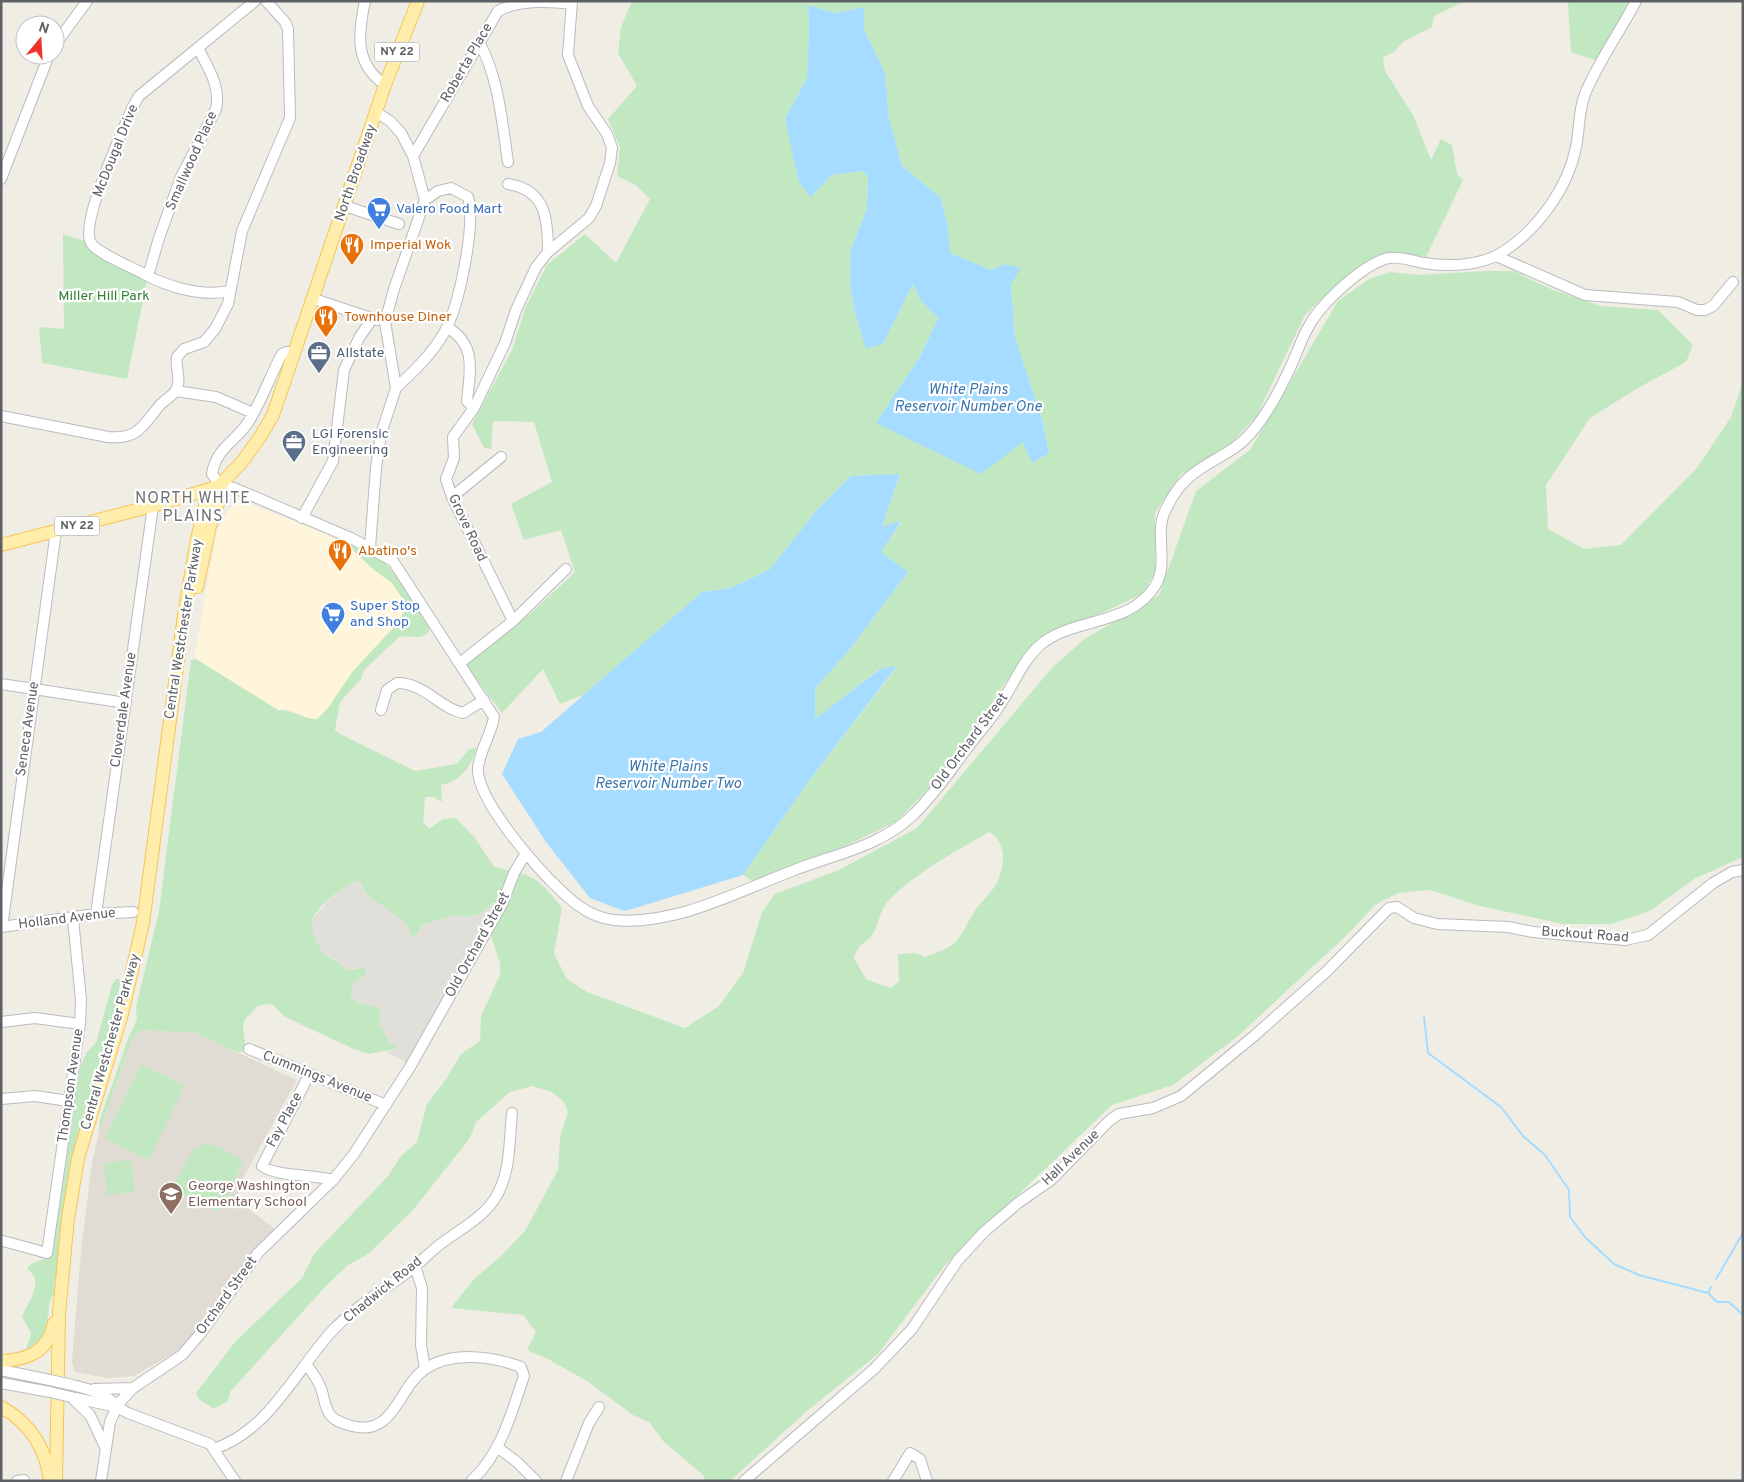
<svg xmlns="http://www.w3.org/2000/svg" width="1744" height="1482" font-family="Overpass,sans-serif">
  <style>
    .commercial { fill: #fff5db }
    .industrial { fill: #e1dfd9 }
    .education { fill: #e0dcd3 }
    .green { fill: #c2e8c1; fill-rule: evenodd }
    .water { fill: #a6dcff }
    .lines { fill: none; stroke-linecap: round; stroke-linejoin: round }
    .stream { stroke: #a6dcff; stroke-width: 2 }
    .minor-casing { stroke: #b8bbbf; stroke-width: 12 }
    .major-casing { stroke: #f7c457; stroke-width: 14 }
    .minor { stroke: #fff; stroke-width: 10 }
    .major { stroke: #ffeeab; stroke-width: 12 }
    .minor-bridge-casing { stroke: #b8bbbf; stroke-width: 12; stroke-linecap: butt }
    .minor-bridge { stroke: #fff; stroke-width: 10 }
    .labels { text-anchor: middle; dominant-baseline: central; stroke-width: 4.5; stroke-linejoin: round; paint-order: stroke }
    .shield { fill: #fff; stroke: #8e9094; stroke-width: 1 }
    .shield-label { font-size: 12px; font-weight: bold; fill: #5d6166 }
    .street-label { font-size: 14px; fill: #5d6166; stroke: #fff }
    .shop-label { font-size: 14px; fill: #366cbe; stroke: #fff; text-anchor: start }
    .food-label { font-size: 14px; fill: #c56008; stroke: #fff; text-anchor: start }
    .park-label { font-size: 14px; fill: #308230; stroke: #fff }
    .service-label { font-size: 14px; fill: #4e5e75; stroke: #fff; text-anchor: start }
    .education-label { font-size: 14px; fill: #785e54; stroke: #fff; text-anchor: start }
    .water-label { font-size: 15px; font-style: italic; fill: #3b77ad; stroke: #fff }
    .quarter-label { font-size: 16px; letter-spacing: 1px; fill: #6e7378; stroke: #fff }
  </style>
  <rect width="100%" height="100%" fill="#f0ede5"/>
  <path class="commercial" d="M236,499L341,539L374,570L392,583L404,601V611L396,625L353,671L328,708L317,719H310L286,709L278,710L194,658L217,531Z"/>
  <path class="industrial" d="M359,879L367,895L405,922L414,939L422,925L455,915L470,917L479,914L493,903L492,918L409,1063L387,1053L396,1049L385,1037L370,1006L360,1005L351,998V985L355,980L364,976L358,968L351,970L345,968L338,961L325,955L317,946L311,928V921L331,898L340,890Z"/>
  <path class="education" d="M140,1030L196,1033L297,1080L243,1178L237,1200L275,1229L242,1266L198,1331L179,1350L134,1376L107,1378L75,1372L72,1362L81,1251L92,1162L99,1133L131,1042Z"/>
  <path class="green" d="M632,1H1465L1434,16L1432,27L1404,41L1394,52L1383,57L1385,71L1413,115L1431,160L1441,139L1452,145L1457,174L1463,180L1426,257L1398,253L1378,255L1338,283L1305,315L1257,415L1229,446L1181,474L1155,513V573L1142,594L1098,615L1046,633L1025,653L984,715L934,783L897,821L852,843L753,881L743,875L808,782L897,667L879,669L815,720V689L850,649L908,572L881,552L902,521L882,527L900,474L851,476L816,511L770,569L731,588L702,592L585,694L560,704L543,669L502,713L465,664L530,614L575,572L561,530L524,540L511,504L552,482L534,422L493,421L491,449L484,448L472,424L512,350L526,306L547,265L585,234L616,263L650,199L636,185L617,176L620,147L608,119L637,86L618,53L621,27ZM808,5L835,13L864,7V29L885,73L889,118L902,166L941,198L948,228L949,253L991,270L1005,264L1011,284L1015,337L1042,420L1049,452L1033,463L1023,442L921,355L938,318L921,301L913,284L883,344L866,348L856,317L850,285V252L867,208L868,177L862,171L832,175L811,197L785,119L807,78L809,27Z
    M1568,1H1630L1598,61L1571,52Z
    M63,234L93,244L148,276L127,379L42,363L39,327L64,329Z
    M1486,271H1513L1553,290L1601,306L1658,310L1693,345L1686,362L1638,388L1590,418L1546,485L1548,529L1584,549L1621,545L1697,468L1731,417L1743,382V857L1694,879L1650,911L1611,924H1563L1480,906L1430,890L1398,893L1375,905L1351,931L1237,1037L1173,1085L1112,1105L945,1265L878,1354L807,1411L730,1481H706L703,1475L663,1441L650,1423L633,1415L587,1381L548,1359L527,1350L536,1332L523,1315L451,1308L474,1279L499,1258L525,1231L558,1170L560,1137L568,1112L564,1102L552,1092L532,1086L510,1092L476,1122L470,1138L413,1210L368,1254L348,1265L325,1287L230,1392L228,1401L214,1409L199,1399L196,1393L235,1342L302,1278L314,1254L389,1175L400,1157L417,1142L427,1104L446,1079L461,1054L480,1041L481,1016L500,975V963L490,933L493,903L479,914L470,917L455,915L422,925L414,939L405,922L367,895L359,880C344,886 319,904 312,920C309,926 319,951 325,955C329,958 334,959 339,962C342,966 346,971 352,970C355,970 359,968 363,967L366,971L364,976C352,981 351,985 351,998C361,1006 371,1004 381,1010L379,1024L390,1043L398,1046L396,1049L369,1054L356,1050L285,1017L272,1004H268L258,1006L245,1019L243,1027L245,1044L242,1052H237L196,1033L140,1030L131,1042L99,1133L100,1119L128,1039L137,1020L136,1007L159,911L191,660L196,659L278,710C292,709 303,719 317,719L328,708L353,671L396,625L404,611V601L392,583L374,570L341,539L383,561L408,589L429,627V632C418,642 411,634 399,637L364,670L361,679L340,702L335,730L340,734L415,771L457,764L468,750L477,747C471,766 462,781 441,785L442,802L434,797H425L423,822L429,829L443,819L456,818L475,838L494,867C532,875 538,876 562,908L554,954L567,979L587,992L685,1028L719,1006L743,973L762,912L775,894L839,870L917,828L1051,669L1083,640L1159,595L1196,491L1250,450L1338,301L1369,279L1390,272L1418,275ZM989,832C1009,843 1005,872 993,889C988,896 981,902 976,909C969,919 965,930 958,939C951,949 935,953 925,957L915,953L898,954L899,982L890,988L866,979L854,958C859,942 863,946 872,935C878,928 879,912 888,901C916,872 955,852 989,832Z
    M116,979H121L113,1020L74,1157L60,1265L54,1283V1294L50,1301L46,1329L40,1340L26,1350L31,1333L22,1317C27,1303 46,1281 27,1269L31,1264L50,1257L53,1252L80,1067L86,1053L96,1043L112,985Z
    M141,1064L185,1085L149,1160L105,1138Z
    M203,1144L217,1146L243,1160L224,1207L216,1211L172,1188L193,1150Z
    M131,1160L135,1192L107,1195L104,1163Z"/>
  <path class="water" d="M808,5L835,13L864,7V29L885,73L889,118L902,166L941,198L948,228L950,253L991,270L1005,264L1021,268L1011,284L1015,337L1042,420L1049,453L1032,463L1023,442L981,474L876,423L921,355L938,318L921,301L913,284L883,344L866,349L856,317L850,285V252L867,208L868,177L862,171L832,175L811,197L799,182L785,119L807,78L809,27Z
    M900,474L882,527L902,520L881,552L908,572L850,649L815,689V719L880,669L897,666L808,782L743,875L642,906L624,911L590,898L546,842L502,774L518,739L541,732L702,592L731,588L770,569L816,511L851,476Z"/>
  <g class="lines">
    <path class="stream" d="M1424,1017L1428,1053L1501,1107L1523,1136L1545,1155L1569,1190L1570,1217L1585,1237L1614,1264L1639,1275L1708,1293L1717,1302H1729L1742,1314
      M1716,1279L1743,1233
      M1708,1293L1711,1287"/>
    <defs>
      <path id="minor" d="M365,1C358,34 354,63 385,85
        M480,44C499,79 502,123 508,162
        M55,45L87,1
        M413,156L498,11C518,0 548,1 572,4
        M1,179L49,55
        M508,184C546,190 548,219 548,252
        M345,206L399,224
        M1496,256L1585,295L1678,302L1697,310H1705L1713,306L1733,282
        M148,276L159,238L181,177L216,109C221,86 208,68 198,48
        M229,291C202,297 168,287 144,274C132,267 98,254 91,243C79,223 123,132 132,108L139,96L255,1
        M314,299L377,320
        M447,327C477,345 470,370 467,401L474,408
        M295,353L287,352L282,354C270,376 262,400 249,421C237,441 216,447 212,474L221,486L234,488L351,538L393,561L494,717C491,735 480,750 478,768C476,797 528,857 548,878C567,897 586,917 614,920C674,926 737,892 792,871C832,855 879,847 912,816C933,796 950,771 968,747C978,733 991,720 1000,705C1013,686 1021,663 1039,646C1071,617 1130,627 1155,586C1170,562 1153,533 1166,509C1171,499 1177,488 1186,480C1205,461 1232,455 1250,434C1266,416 1281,388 1291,366C1300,346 1305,328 1319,311C1333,294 1367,262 1389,258C1401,256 1412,261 1424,263C1448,267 1480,266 1501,253C1537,231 1568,188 1576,147C1580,129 1578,111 1585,94C1598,62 1620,32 1636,1
        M396,388C414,371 432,354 444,333C459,307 476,225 468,197L451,188L438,191L425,200
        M176,391L216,397L253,413
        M1,416L108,437C140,440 143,424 161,404C167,398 177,394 178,384C180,375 175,366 177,357L184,349L204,342L215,329L228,304L242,231L290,118L288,29L285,22L266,1
        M452,497L501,457
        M302,518L333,461L344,370L359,338L372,319
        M370,547L376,468L381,434L396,388L385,322L394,289L425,200L413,156L401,133L390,121L377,113
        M513,621L452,497L446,479L454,458L453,437L474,408L505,343L516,310L536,267L548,252L589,218L596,206L610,163L612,148L607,134L588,106L568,55L572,1
        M460,663L513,621L566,569
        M1,684L126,703
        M381,710L387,690L397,683C425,683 439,708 463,713L484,700
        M96,914L153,506
        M1,927L96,914L133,912
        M2,927L56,531
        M1,1022L35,1018L80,1024
        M249,1049L386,1105
        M309,1075L262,1166C277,1177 314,1174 333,1180
        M1,1099L35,1096L68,1101
        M3,1241L47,1253L80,1024L81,1000L73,919
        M415,1266L422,1288L421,1345L425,1369
        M307,1365C311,1371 316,1377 319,1384C325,1394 323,1407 331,1416C337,1422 344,1424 352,1426C395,1437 398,1387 425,1369C452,1351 492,1356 521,1367L524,1376C512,1411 501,1455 471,1481
        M1,1370L50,1380
        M1,1383L50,1392
        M72,1385C84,1388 95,1390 106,1397C114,1402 119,1409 128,1413L210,1444L235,1481
        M94,1389L133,1388
        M71,1397L90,1415L105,1447
        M76,1398L116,1407
        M497,1447L517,1462L536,1481
        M214,1449C270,1430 295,1371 333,1330C356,1306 387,1288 413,1268C423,1260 431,1251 442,1243C459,1230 482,1218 494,1200C511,1175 509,1142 512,1113
        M17,1481L24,1480
        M101,1481L110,1422L119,1403L133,1388L182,1355L201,1333L258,1253L333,1180L354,1154L410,1067L503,902L514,873L526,853
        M566,1481L589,1423L599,1407
        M744,1481L874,1369L912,1329L958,1260L984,1232L1018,1203L1051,1180L1110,1120L1119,1114L1153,1108L1181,1096L1254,1036L1326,972L1389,908L1397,907L1414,918L1437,924L1508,927L1533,932L1625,940L1648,935L1713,883L1732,872L1743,870
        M893,1481L910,1453L920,1459L927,1481"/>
      <path id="major" d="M1,545L164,503L219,486
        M197,587L210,526L221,495V486
        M1,1361C28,1360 48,1352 54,1323
        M1,1407C30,1423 46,1448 50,1481
        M56,1481L59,1313L68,1218L78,1158L122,1014L143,923L184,615L196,544L205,505L212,493L242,462L260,437L273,415L385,85L418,1"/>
    </defs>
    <use href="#minor" class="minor-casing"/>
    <use href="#major" class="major-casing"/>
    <use href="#minor" class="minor"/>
    <use href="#major" class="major"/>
    <defs>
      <path id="minor-bridge" d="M50,1380L72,1385
        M50,1392L71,1397"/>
    </defs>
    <use href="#minor-bridge" class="minor-bridge-casing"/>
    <use href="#minor-bridge" class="minor-bridge"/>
  </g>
  <defs>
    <symbol id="supermarket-pin" viewBox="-11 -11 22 30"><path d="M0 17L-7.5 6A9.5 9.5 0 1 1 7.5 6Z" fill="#3f7fe0" stroke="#fff"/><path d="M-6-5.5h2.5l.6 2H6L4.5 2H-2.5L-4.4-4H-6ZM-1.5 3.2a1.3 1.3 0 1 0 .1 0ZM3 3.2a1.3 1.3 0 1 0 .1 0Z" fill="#fff"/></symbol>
    <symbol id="restaurant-pin" viewBox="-11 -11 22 30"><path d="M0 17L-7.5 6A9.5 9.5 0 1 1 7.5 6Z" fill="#e8710a" stroke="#fff"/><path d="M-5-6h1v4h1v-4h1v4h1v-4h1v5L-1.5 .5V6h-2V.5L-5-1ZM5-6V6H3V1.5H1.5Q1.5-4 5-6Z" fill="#fff"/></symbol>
    <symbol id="office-pin" viewBox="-11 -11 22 30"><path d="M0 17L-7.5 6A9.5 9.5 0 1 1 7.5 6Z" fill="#5c6f8a" stroke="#fff"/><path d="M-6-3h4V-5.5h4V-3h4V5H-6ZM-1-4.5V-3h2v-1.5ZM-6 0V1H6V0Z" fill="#fff"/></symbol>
    <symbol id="school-pin" viewBox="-11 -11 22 30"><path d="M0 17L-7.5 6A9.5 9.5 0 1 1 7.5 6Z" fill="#8d6e63" stroke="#fff"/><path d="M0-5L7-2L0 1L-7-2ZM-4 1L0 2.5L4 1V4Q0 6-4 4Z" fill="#fff"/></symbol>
  </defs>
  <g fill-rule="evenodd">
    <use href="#supermarket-pin" x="365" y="195" width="28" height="38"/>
    <use href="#restaurant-pin" x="338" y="231" width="28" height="38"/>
    <use href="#restaurant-pin" x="312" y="303" width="28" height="38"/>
    <use href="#office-pin" x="305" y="339" width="28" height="38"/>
    <use href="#office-pin" x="280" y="428" width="28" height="38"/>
    <use href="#restaurant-pin" x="326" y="537" width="28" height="38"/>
    <use href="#supermarket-pin" x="319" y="600" width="28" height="38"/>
    <use href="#school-pin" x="157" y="1180" width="28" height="38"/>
  </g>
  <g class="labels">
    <g class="shield">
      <rect x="374.5" y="42.5" width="45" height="19" rx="4"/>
      <rect x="54.5" y="516.5" width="45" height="19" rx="4"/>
    </g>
    <g class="shield-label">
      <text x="397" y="52">NY 22</text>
      <text x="77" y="526">NY 22</text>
    </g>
    <g class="street-label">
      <text transform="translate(467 63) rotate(-60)">Roberta Place</text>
      <text transform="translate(116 151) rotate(-68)">McDougal Drive</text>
      <text transform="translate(192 161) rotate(-66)">Smallwood Place</text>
      <text transform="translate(356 173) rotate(-71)">North Broadway</text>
      <text transform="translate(467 528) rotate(65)">Grove Road</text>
      <text transform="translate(184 629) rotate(-81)">Central Westchester Parkway</text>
      <text transform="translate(124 710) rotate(-82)">Cloverdale Avenue</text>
      <text transform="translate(28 729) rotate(-82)">Seneca Avenue</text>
      <text transform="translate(970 742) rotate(-53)">Old Orchard Street</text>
      <text transform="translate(67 919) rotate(-7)">Holland Avenue</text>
      <text transform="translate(1585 935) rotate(4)">Buckout Road</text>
      <text transform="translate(478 945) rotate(-61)">Old Orchard Street</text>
      <text transform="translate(111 1042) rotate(-74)">Central Westchester Parkway</text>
      <text transform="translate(317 1077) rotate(22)">Cummings Avenue</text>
      <text transform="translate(71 1086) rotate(-82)">Thompson Avenue</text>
      <text transform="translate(285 1120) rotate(-62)">Fay Place</text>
      <text transform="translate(1071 1158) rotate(-44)">Hall Avenue</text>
      <text transform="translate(383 1290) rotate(-39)">Chadwick Road</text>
      <text transform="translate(227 1296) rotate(-54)">Orchard Street</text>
    </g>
    <g class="shop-label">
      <text x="396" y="209">Valero Food Mart</text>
      <text x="350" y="606">Super Stop<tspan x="350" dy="16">and Shop</tspan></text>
    </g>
    <g class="food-label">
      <text x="370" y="245">Imperial Wok</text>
      <text x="344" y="317">Townhouse Diner</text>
      <text x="358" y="551">Abatino's</text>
    </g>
    <g class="park-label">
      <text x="104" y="296">Miller Hill Park</text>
    </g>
    <g class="service-label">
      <text x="336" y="353">Allstate</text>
      <text x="312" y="434">LGI Forensic<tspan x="312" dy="16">Engineering</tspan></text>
    </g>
    <g class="education-label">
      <text x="188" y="1186">George Washington<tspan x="188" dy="16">Elementary School</tspan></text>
    </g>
    <g class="water-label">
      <text x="968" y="390">White Plains<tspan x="968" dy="17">Reservoir Number One</tspan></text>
      <text x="668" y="767">White Plains<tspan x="668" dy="17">Reservoir Number Two</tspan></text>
    </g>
    <g class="quarter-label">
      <text x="193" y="499">NORTH WHITE<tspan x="193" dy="18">PLAINS</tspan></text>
    </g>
  </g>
  <rect width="1744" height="1482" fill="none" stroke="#5d6166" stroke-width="5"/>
  <g transform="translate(40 40) rotate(18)"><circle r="24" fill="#ffffff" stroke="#bec0c2"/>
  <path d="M0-4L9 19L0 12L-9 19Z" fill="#f0322a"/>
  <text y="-8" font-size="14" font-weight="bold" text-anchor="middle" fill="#5d6166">N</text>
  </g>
</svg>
